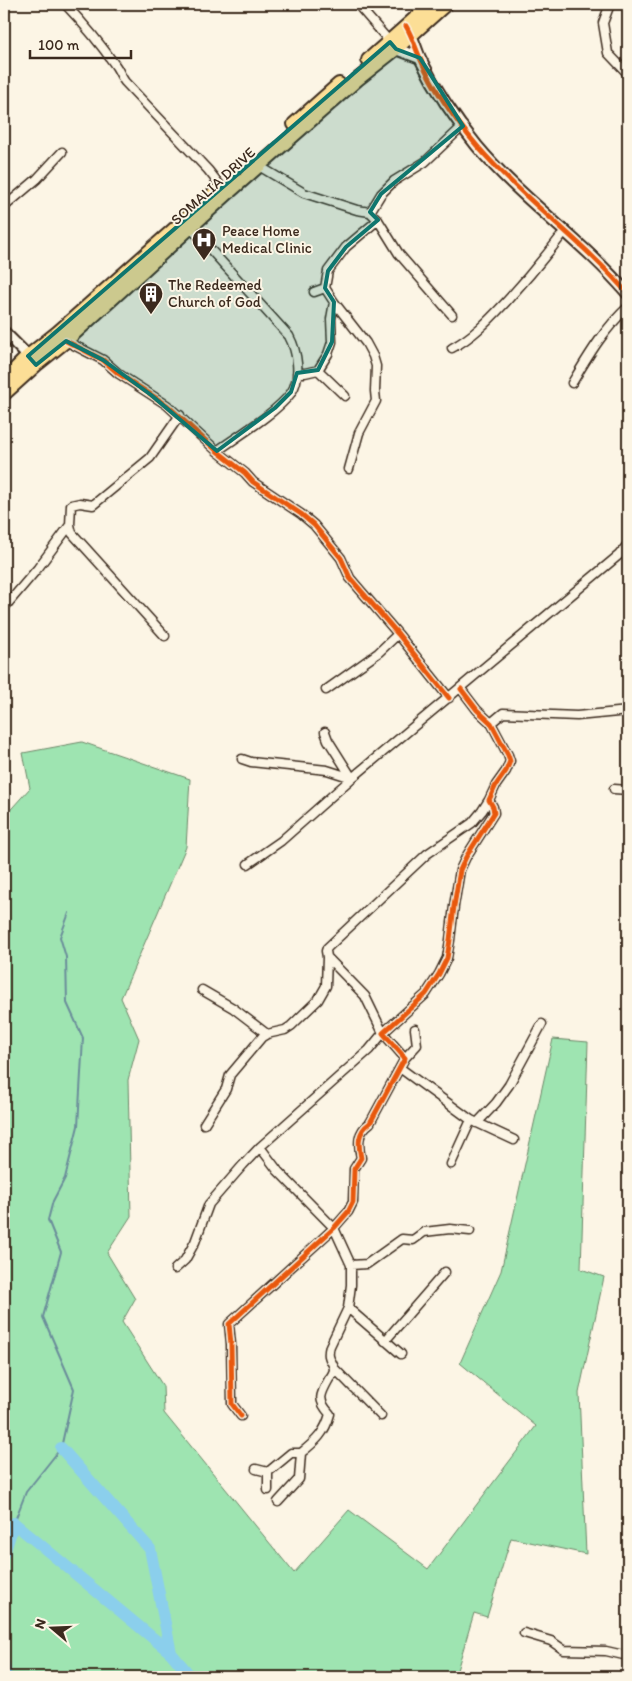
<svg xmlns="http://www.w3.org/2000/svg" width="632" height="1681" font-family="Itim,sans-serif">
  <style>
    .green { fill: #9ee4b1; stroke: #6c8768 }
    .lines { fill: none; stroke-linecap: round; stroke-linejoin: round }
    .stream { stroke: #6b8d9a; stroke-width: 2 }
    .river { stroke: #8bcfec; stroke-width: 12 }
    .minor-casing { stroke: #3b2a1e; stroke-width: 11 }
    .tertiary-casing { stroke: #3b2a1e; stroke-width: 14 }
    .primary-casing { stroke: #3b2a1e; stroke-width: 16 }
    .minor { stroke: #fcf5e5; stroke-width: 8 }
    .tertiary { stroke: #fcf5e5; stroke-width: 10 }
    .primary { stroke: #fcde96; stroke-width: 12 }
    .cycleway-casing { stroke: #fcf5e5; stroke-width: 8 }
    .cycleway { stroke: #e8590c; stroke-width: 5 }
    .marked { fill: #0f766e; fill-opacity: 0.2; stroke: #0f766e; stroke-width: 4; stroke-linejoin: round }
    .labels { text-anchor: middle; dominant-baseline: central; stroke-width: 4; stroke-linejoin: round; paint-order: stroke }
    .street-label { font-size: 15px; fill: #3b2a1e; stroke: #fcf5e5 }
    .poi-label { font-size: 15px; fill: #3b2a1e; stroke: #fcf5e5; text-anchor: start }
  </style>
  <rect width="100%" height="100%" fill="#fcf5e5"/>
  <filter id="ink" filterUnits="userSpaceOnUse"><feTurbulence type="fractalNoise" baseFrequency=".02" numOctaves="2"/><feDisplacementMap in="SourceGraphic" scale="10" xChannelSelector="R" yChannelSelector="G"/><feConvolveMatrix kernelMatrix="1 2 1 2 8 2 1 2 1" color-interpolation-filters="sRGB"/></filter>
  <g filter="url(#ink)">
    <path class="green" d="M82,742L190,779L186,847L121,998L139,1039L128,1080L131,1216L107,1253L135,1299L122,1322L163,1386L164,1413L294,1573L349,1510L428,1569L536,1426L460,1363L501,1271L553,1039L588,1042L581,1269L604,1277L579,1393L586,1554L511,1538L487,1617L474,1613L455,1677H4V817L30,788L23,753Z"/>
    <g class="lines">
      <path class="stream" d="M14,1523L26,1492L61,1448L74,1389L43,1317L61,1252L48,1220L53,1201L65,1178L78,1126L83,1038L67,1003L66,957L60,937L69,913"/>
      <path class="river" d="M61,1448L150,1549L171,1653
        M4,1553L14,1523L171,1653L191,1677
        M4,1665L6,1677"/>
      <defs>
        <path id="minor" d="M65,4C83,23 100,43 115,65C119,70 121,77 125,82L208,170L227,194
          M357,4L390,42
          M610,4L603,23L608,53L628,74
          M259,166L304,193L357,210L370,212L378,220L399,254L452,315
          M4,207L37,179L62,152
          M370,212L381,194L394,181L425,162L463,126
          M190,227L289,336C297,351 302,377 291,393C276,413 238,436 217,451
          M325,288L328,271L346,247L378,220
          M314,292L325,288L334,302L366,343L373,356L376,366L375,391L376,401L359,433L349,469
          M66,341L103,360L119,374L167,405L217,451L245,473L253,482L301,514L314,525L341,558L350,578L398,634L449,698
          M452,348C473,337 489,320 505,303C526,280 546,256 565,231
          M318,370L345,396
          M297,373H305L318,370L328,354L332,342L331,319L334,302
          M572,383C589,355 604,329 628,307
          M4,608L38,568L70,525
          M165,636L72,533L70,525L71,505L80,503L93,505L150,458L180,415
          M326,690L378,653L398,634
          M491,723L503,713L577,716L628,711
          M325,732L328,740L352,778
          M242,759L251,762L327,770L352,778
          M614,789L628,790
          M248,864L281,841L352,778L619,555L628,544
          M202,990L233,1008L267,1034
          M405,1058L417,1045L415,1029
          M400,1068L471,1120L514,1140
          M477,1123L496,1103L509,1085L542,1024
          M204,1124L226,1089L230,1075L262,1037L267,1034L285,1030L291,1026L318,1000L326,986L327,957
          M260,1147L278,1171L334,1228L351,1265V1285L348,1308L330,1346C326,1360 333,1360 334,1369C334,1372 331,1377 329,1379C320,1395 317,1400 330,1414C325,1433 316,1441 301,1453H291L268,1472
          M451,1164L471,1120
          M351,1265L367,1264L402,1239L413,1240L424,1232L450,1229L470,1231
          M175,1269L185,1260L195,1242L209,1204L243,1165L260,1147L369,1050L383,1033L365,996L327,957L326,951L327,948L427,854L472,823L482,811L489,800
          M348,1308L401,1354
          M385,1341L445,1272
          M334,1368L381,1416
          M241,1416L232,1404L231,1344L229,1324L334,1228L348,1212L353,1202L354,1169L361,1158C358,1144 357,1132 370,1123L405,1058L383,1033L426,994L439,974L447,958L450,940L454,906L460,870L466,857L494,813L493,807L489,800L496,785L506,771L510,761L508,755L491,723L477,710L461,689
          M256,1469L268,1472V1490
          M278,1502L299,1479L301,1453
          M524,1633L551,1641L564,1650L606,1651L628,1656"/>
        <path id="tertiary" d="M408,29C414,39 416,50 421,60C436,91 455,119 477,146C522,200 582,240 628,294
          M392,45L396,49L420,58
          M4,332L32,360"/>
        <path id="primary" d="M368,60L431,4
          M294,124L339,84
          M4,380L28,356L58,332L217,191
          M4,394L36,365L66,341L227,194L358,79L396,49L446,4"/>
      </defs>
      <use href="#minor" class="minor-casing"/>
      <use href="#tertiary" class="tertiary-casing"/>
      <use href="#primary" class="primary-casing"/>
      <use href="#minor" class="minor"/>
      <use href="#tertiary" class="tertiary"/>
      <use href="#primary" class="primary"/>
      <defs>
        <path id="cycleway" d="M406,26C412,36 415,47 420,58C434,90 455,120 478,147C524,200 583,241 628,294
          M66,341L103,360L119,374L167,405L217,451L245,473L253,482L301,514L314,525L341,558L350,578L398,634L449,698
          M241,1416L232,1404L231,1344L229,1324L334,1228L348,1212L353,1202L354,1169L361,1158C358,1144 357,1132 370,1123L405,1058L383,1033L426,994L439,974L447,958L450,940L454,906L460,870L466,857L494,813L493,807L489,800L496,785L506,771L510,761L508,755L491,723L477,710L461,689"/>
      </defs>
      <use href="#cycleway" class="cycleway-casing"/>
      <use href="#cycleway" class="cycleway"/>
    </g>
  </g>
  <path class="marked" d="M390,42L396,49L420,58L463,126L381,194L370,212L378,220L346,247L328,271L325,288L334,302L332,342L318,370L297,373L291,392L275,408L217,451L151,395L103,360L66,341L36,365L28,356Z"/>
  <defs>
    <symbol id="hospital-pin" viewBox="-11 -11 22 30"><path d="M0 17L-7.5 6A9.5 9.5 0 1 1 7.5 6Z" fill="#3b2a1e" stroke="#fcf5e5"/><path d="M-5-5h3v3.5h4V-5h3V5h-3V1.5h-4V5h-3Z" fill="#fff"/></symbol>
    <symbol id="building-pin" viewBox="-11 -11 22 30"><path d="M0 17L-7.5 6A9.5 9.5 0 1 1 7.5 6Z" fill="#3b2a1e" stroke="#fcf5e5"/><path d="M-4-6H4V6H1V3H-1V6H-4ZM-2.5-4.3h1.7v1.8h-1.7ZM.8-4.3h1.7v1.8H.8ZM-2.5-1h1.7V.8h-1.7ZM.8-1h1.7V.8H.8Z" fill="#fff"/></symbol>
  </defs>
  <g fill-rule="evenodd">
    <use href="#hospital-pin" x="190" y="226" width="28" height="38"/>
    <use href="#building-pin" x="137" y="280" width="28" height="38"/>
  </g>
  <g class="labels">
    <g class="street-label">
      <text transform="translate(213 186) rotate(-42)">SOMALIA DRIVE</text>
    </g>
    <g class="poi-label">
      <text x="222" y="231">Peace Home<tspan x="222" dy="17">Medical Clinic</tspan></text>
      <text x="168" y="285">The Redeemed<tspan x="168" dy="17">Church of God</tspan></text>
    </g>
  </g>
  <rect width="632" height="1681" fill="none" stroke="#fcf5e5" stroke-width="20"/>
  <rect x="10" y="10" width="612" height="1661" fill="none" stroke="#3b2a1e" stroke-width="2" filter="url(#ink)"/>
  <g transform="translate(52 1628) rotate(289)" stroke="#fcf5e5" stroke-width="4" paint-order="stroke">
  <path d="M0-4L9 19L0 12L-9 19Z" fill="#3b2a1e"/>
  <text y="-8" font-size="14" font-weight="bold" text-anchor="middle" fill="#3b2a1e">N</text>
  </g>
  <path d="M30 50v8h101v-8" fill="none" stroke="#3b2a1e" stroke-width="2.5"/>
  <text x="38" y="50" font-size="15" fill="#3b2a1e" stroke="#fcf5e5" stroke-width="4" paint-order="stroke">100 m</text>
</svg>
